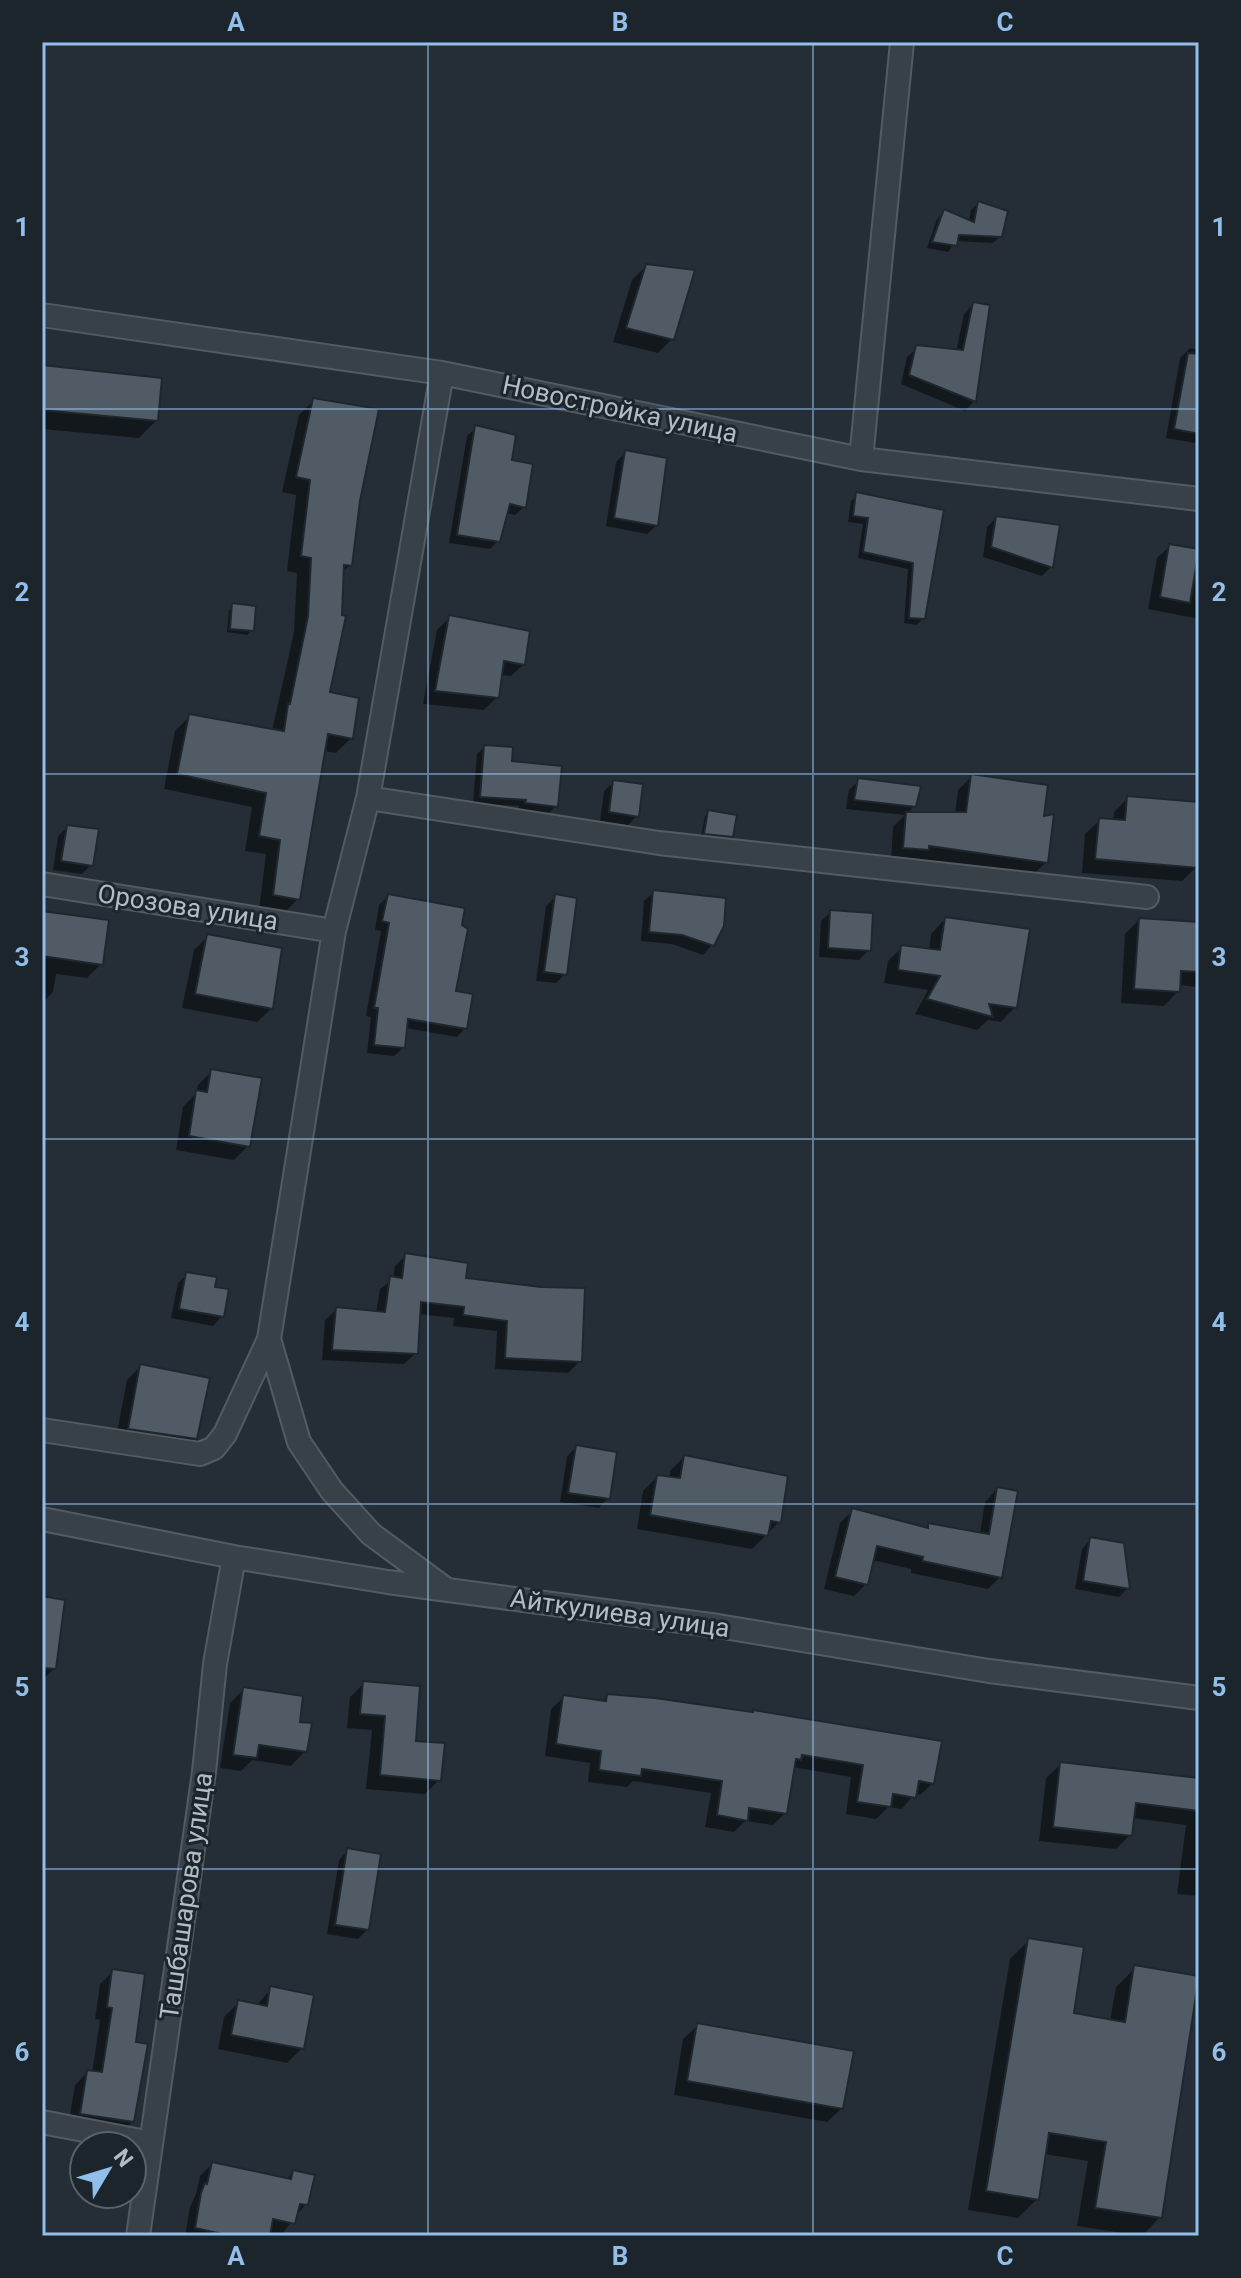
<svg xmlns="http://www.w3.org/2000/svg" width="1241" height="2278" font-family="Roboto,sans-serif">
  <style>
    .shadow { fill: #0007 }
    .building { fill: #505b65; stroke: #1f272e; stroke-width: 2 }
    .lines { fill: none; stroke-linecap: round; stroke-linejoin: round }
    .street-casing { stroke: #535b62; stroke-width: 26 }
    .street { stroke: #384048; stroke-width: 22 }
    .grid { fill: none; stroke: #92beea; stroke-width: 2; stroke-opacity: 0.55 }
    .labels { text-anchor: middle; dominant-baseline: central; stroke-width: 6; stroke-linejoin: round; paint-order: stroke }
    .street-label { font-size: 26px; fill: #b3bbc4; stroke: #1d252c }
    .neatline { fill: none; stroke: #92beea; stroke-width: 3 }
    .grid-label { font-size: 26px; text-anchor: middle; font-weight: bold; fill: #92beea }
  </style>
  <rect width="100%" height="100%" fill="#252e37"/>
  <path class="shadow" d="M978,203L1000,236L993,243L956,241L948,252L927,248L937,219L944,212L969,222L971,210Z
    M646,266L672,339L658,353L613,342L632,280Z
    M973,304L987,307L974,401L965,411L901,384L907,357L917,348L956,352L964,314Z
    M1190,348L1199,350V439L1195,443L1166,438L1180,358Z
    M42,367L156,421L139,438L42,429Z
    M314,400L358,501L350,565L341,574L328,694L351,738L336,753L324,751L298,899L283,914L259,910L266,854L245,851L252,807L164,789L175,731L190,716L272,731L294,632L297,573L287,571L296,495L282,492L299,415Z
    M476,428L509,462L524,507L515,515L506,513L499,540L490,549L449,543L467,436Z
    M626,452L657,525L647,534L606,526L616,462Z
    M857,495L941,511L923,618L917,625L904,623L908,569L858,558L863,524L848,522L851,501Z
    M996,518L1051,567L1042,576L983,557L987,527Z
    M1170,546L1199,550V619L1148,609L1157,558Z
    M233,606L252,630L247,635L227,632L229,610Z
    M450,617L524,664L511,676L500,675L497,697L484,710L423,704L437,630Z
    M484,747L510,763L556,806L549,813L519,810V806L473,803L477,754Z
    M972,776L1042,819L1046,862L1032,876L917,859L913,863L891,861L893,827L905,815L846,809L849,790L859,780L914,806L907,814H955L958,790Z
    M614,782L637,816L628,825L600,821L604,791Z
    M1128,798L1199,804L1196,867L1182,881L1082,873L1085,834L1100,820L1113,821L1114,812Z
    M709,812L731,836L727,840L701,837L705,816Z
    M67,827L91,865L82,874L53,870L58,836Z
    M654,892L712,945L703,955L672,944L641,941L644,901Z
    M388,896L453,993L465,1028L457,1037L405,1028L403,1048L394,1056L367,1053L371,1017L366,1016L381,931L375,930L379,905Z
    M556,896L565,974L556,983L536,981L546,906Z
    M831,912L869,950L859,960L819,957L821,921Z
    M42,913L101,964L87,978L56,974L53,992L42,1003Z
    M945,919L1015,1007L1001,1022L988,1020L977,1030L915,1014L928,990L884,983L888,961L902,947L929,950L931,934Z
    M1139,920L1199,924V987L1178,985V991L1164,1006L1121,1003L1125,934Z
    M208,936L272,1008L257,1022L182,1008L194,950Z
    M212,1071L248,1146L234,1160L176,1150L183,1107L196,1093L198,1085Z
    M406,1255L463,1280L541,1289L580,1361L568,1373L495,1369L497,1331L453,1326L454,1318L419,1314L416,1353L404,1364L322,1360L325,1320L337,1309L376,1313L380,1289L393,1279L395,1266Z
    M187,1274L212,1288L222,1316L213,1326L171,1318L178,1283Z
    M141,1366L195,1438L181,1453L115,1443L127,1380Z
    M576,1447L608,1498L599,1508L560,1502L567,1457Z
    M684,1457L779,1522L752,1549L637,1529L643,1491L657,1477L669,1479L670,1471Z
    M997,1489L1000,1577L988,1589L911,1573V1569L872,1560L866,1584L854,1596L824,1589L840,1523L852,1511L925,1529L929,1525L980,1534L985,1502Z
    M1091,1539L1128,1588L1119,1597L1075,1589L1082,1549Z
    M42,1598L54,1669L42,1680Z
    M364,1683L414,1743L439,1780L425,1794L366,1789L372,1730L347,1728L350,1697Z
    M244,1689L298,1723L305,1751L291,1766L252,1760L241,1771L220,1768L230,1703Z
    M607,1696L933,1783L920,1795L914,1794L902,1809L888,1807L876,1819L846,1814L851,1777L792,1767L785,1813L773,1825L745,1821L734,1832L705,1827L711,1793L633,1781L627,1787L588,1782L590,1763L545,1756L551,1709L564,1697L601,1702Z
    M1061,1764L1199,1781V1896L1177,1894L1186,1825L1132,1818L1130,1835L1116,1849L1039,1841L1046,1778Z
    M348,1850L368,1929L358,1939L327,1934L339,1860Z
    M1029,1940L1072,2015L1110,2021L1116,1987L1135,1968L1160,2217L1142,2236L1077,2226L1088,2161L1044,2154L1037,2199L1018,2218L968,2210L1010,1959Z
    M113,1971L133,2043V2121L120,2134L68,2126L75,2085L88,2072L92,2073L100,2020L95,2019L100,1984Z
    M271,1989L302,2048L287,2063L218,2049L224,2017L239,2002L256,2006Z
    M698,2025L842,2108L827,2122L674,2095L683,2039Z
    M212,2164L286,2180L293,2172L306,2204L281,2235L269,2232L268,2236H185L190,2207L196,2194L200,2176Z"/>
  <path class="building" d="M978,201L1008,211L1002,237L959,235L957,246L932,242L944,209L974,222Z
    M646,264L695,270L674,340L626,328Z
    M973,302L990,305L976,402L909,375L916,345L963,350Z
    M1188,353L1199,354V434L1174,429Z
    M42,365L162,378L158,421L42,410Z
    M313,398L379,409L360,501L352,566L344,565L342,615L346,616L330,692L359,698L353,739L328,734L300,900L273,895L280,840L259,836L266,793L177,774L189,714L284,731L288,704H290L308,616L311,558L301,556L310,480L296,477Z
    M475,425L516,435L512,460L533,464L526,508L510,504L500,542L457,535Z
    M625,450L667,458L658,526L614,518Z
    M856,492L944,510L925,619L909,618L913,563L863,552L868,518L853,516Z
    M996,516L1060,525L1053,568L991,547Z
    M1169,544L1199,549L1190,603L1160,597Z
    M232,603L256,606L254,631L230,629Z
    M449,615L530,631L525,665L504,661L499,698L435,691Z
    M484,745L513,747L512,761L562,766L558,807L525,803L526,800L480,797Z
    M971,774L1048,785L1044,816L1054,814L1048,863L929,846V850L903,848L906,812H966Z
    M858,778L921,786L916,807L854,800Z
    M613,780L643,784L639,817L609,812Z
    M1127,796L1199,802V868L1095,859L1099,818L1125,820Z
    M708,810L737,815L733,837L704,834Z
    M67,825L99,829L93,866L61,861Z
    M653,890L726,898L724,926L714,946L682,935L649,932Z
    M388,894L465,908L462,925L468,929L456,991L473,994L467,1029L408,1019L405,1048L374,1045L378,1008H374L389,923L382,921Z
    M555,894L577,898L567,975L544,972Z
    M830,910L873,913L871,951L828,948Z
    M42,911L109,920L103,965L42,956Z
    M945,917L1030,929L1017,1008L989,1004L993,1017L927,999L940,976L898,970L901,945L940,950Z
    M1139,918L1199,922V972L1181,971L1180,992L1134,989Z
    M207,934L282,948L273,1009L195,994Z
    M211,1069L262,1078L250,1147L189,1136L196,1090L207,1092Z
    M405,1253L468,1263L466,1278L541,1287L585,1288L582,1362L505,1358L507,1321L463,1315L464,1307L421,1302L418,1354L332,1350L336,1307L385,1312L390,1276L402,1278Z
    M186,1272L217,1277L215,1287L229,1289L224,1317L179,1309Z
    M140,1364L210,1378L197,1439L128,1429Z
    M576,1445L617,1452L610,1499L568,1493Z
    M684,1455L788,1476L781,1523L771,1521L768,1536L650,1515L657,1475L680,1478Z
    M997,1487L1018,1491L1002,1578L922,1561L923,1557L877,1546L868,1585L835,1577L852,1508L928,1528V1523L989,1534Z
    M1090,1537L1124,1543L1130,1589L1083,1581Z
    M42,1596L65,1600L56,1669L42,1668Z
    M363,1681L420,1686L416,1741L445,1743L441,1781L380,1775L385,1716L360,1714Z
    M243,1687L303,1696L300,1722L312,1723L307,1752L259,1745L257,1758L233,1755Z
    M607,1694L655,1698L753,1712V1710L942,1741L934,1784L919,1781L916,1798L893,1794L891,1807L857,1802L863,1765L802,1755L801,1760L796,1759L787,1814L749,1808L748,1821L717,1815L722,1781L642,1769L641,1776L599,1770L601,1751L556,1744L563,1695L606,1701Z
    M1060,1762L1199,1778V1811L1136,1803L1132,1836L1053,1827Z
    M347,1848L381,1854L369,1930L335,1925Z
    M1028,1938L1084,1947L1074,2013L1125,2022L1134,1965L1199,1976L1162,2218L1095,2208L1106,2142L1049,2133L1039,2200L986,2191Z
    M112,1969L145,1974L136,2042L148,2044L134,2122L80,2114L87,2070L102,2072L112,2008L107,2007Z
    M270,1986L314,1995L304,2049L231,2035L238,2000L267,2006Z
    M697,2023L854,2051L843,2109L687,2081Z
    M212,2162L291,2179L293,2170L315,2175L308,2205L300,2204L295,2224L273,2219L270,2236H231L195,2228L201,2193L205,2183L207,2184Z"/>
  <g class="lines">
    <defs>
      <path id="street" d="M42,315L442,373L861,459L1199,499
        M442,373L368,798L334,931L269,1339L299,1442L332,1491L371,1534L447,1590
        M861,459L902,42
        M368,798L659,843L1147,897
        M42,884L334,931
        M42,1430L200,1454L214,1448L225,1434L269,1339
        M42,1519L234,1557L388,1582L718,1626L989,1671L1199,1698
        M42,2122L151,2143
        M138,2236L204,1772L215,1664L234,1557"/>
    </defs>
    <use href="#street" class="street-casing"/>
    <use href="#street" class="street"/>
  </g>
  <path class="grid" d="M428,42V2236M813,42V2236M42,409H1199M42,774H1199M42,1139H1199M42,1504H1199M42,1869H1199"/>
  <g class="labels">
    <g class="street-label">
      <text transform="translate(620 409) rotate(12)">Новостройка улица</text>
      <text transform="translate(188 907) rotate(9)">Орозова улица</text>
      <text transform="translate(620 1613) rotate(8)">Айткулиева улица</text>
      <text transform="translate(186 1896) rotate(-82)">Ташбашарова улица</text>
    </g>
  </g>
  <rect width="1241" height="2278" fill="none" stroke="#1d252c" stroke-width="88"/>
  <g transform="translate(108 2170) rotate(52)"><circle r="38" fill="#1d252c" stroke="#596169" stroke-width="2"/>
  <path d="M0-6L14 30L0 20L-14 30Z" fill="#92beea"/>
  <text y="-12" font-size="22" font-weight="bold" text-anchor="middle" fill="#b3bbc4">N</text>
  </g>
  <rect x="44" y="44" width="1153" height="2190" class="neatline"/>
  <g class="grid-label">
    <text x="236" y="31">A</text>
    <text x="620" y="31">B</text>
    <text x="1005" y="31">C</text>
    <text x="22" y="236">1</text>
    <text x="1219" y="236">1</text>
    <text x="22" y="601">2</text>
    <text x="1219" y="601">2</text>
    <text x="22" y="966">3</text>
    <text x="1219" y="966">3</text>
    <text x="22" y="1331">4</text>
    <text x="1219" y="1331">4</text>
    <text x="22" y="1696">5</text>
    <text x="1219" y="1696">5</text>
    <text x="22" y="2061">6</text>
    <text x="1219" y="2061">6</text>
    <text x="236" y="2265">A</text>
    <text x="620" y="2265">B</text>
    <text x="1005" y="2265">C</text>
  </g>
</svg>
